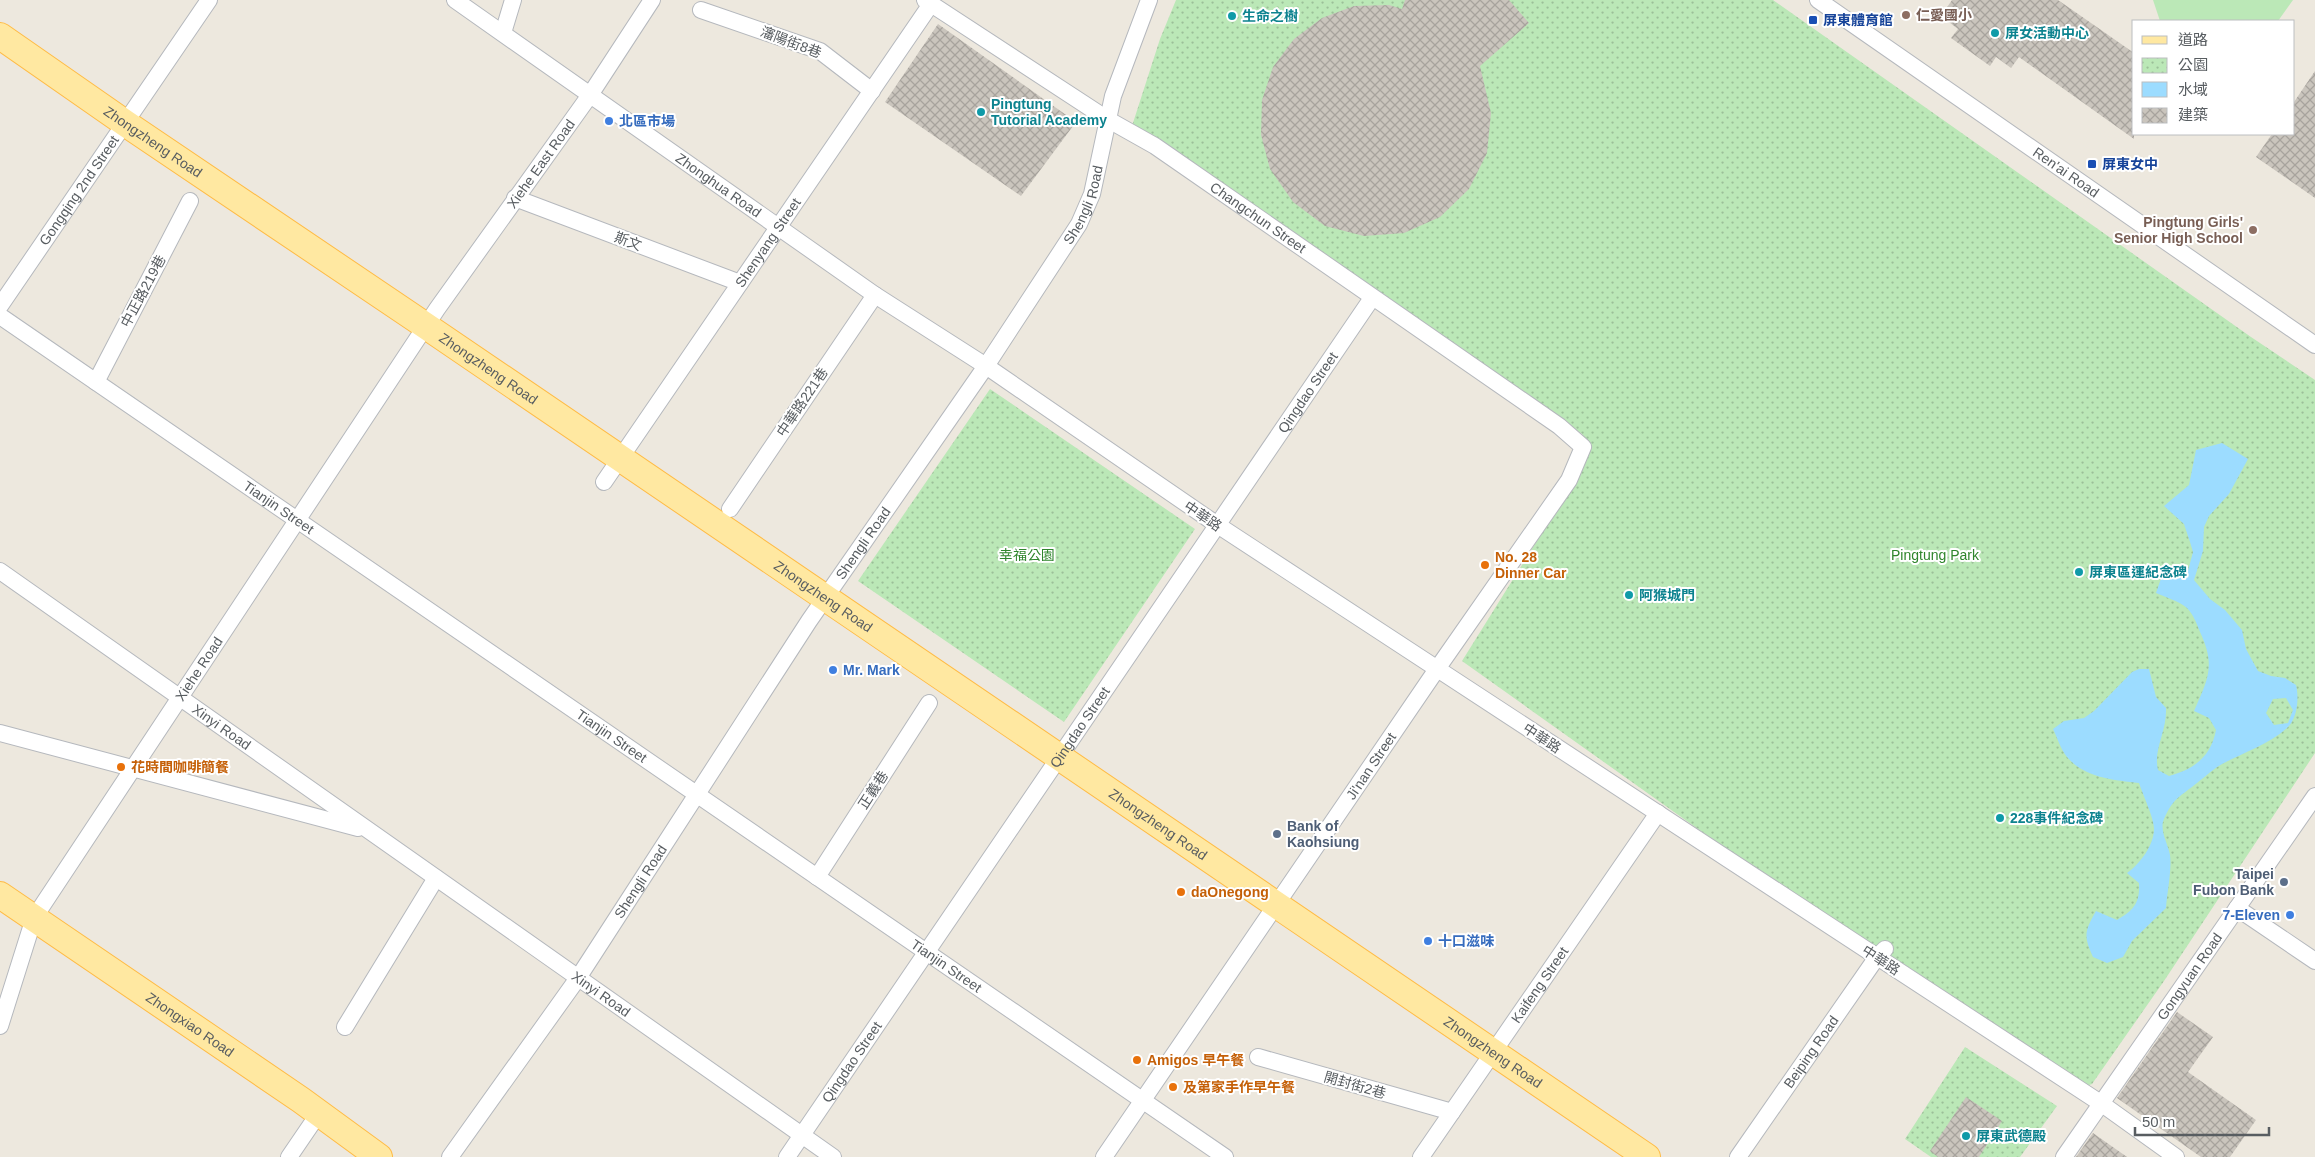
<svg xmlns="http://www.w3.org/2000/svg" width="2315" height="1157" font-family="Arial,'Noto Sans TC',sans-serif">
  <style>
    .grass { fill: #bbe8b7 }
    .park { fill: url(#park-dots) }
    .water { fill: #9cdcff; fill-rule: evenodd }
    .building { fill: url(#building-cross-hatch) }
    .lines { fill: none; stroke-linecap: round; stroke-linejoin: round }
    .street-casing { stroke: #b5b8bd; stroke-width: 18 }
    .primary-casing { stroke: #ffbb45; stroke-width: 28 }
    .street { stroke: #fff; stroke-width: 16 }
    .primary { stroke: #ffe8a1; stroke-width: 26 }
    .education-dot { fill: #8d6e63; stroke: #fff; stroke-width: 2 }
    .culture-dot { fill: #0f9aa8; stroke: #fff; stroke-width: 2 }
    .transit-dot { fill: #1a4fb4; stroke: #fff; stroke-width: 2 }
    .shop-dot { fill: #3f7fe0; stroke: #fff; stroke-width: 2 }
    .food-dot { fill: #e8710a; stroke: #fff; stroke-width: 2 }
    .service-dot { fill: #5c6f8a; stroke: #fff; stroke-width: 2 }
    .labels { text-anchor: middle; dominant-baseline: central; stroke-width: 4; stroke-linejoin: round; paint-order: stroke }
    .education-label { font-size: 14px; font-weight: bold; fill: #785e54; stroke: #fff; text-anchor: start }
    .culture-label { font-size: 14px; font-weight: bold; fill: #0d838f; stroke: #fff; text-anchor: start }
    .transit-label { font-size: 14px; font-weight: bold; fill: #164399; stroke: #fff; text-anchor: start }
    .street-label { font-size: 14px; fill: #585d61; stroke: #fff }
    .shop-label { font-size: 14px; font-weight: bold; fill: #366cbe; stroke: #fff; text-anchor: start }
    .park-label { font-size: 14px; fill: #2f852c; stroke: #fff }
    .food-label { font-size: 14px; font-weight: bold; fill: #c56008; stroke: #fff; text-anchor: start }
    .service-label { font-size: 14px; font-weight: bold; fill: #4e5e75; stroke: #fff; text-anchor: start }
  </style>
  <defs>
    <pattern id="park-dots" width="8" height="8" patternUnits="userSpaceOnUse" patternTransform="scale(1.25)"><rect width="8" height="8" fill="#bbe8b7"/><path d="M2 2h.1M6 6h.1" fill="none" stroke="#9bbf98" stroke-width="1.8" stroke-linecap="round"/></pattern>
    <pattern id="building-cross-hatch" width="8" height="8" patternUnits="userSpaceOnUse" patternTransform="scale(1.25)"><rect width="8" height="8" fill="#cac5bd"/><path d="M0 0l8 8M0 8l8-8" fill="none" stroke="#a7a39d"/></pattern>
  </defs>
  <rect width="100%" height="100%" fill="#ede8de"/>
  <path class="grass" d="M2153,0H2293L2278,21H2160Z"/>
  <path class="park" d="M1176,0H1773L2251,337L2315,380V753L2164,981L2092,1084L2078,1089L1705,834L1462,661L1578,475L1589,445L1582,434L1132,126L1160,39Z
    M990,389L1195,529L1064,722L858,581Z
    M1965,1047L2057,1106L2020,1157H1931L1905,1139Z"/>
  <path class="water" d="M2222,443L2248,459L2229,494L2209,516L2204,527L2203,551L2194,580L2210,599L2225,610L2242,630L2246,649L2258,671L2271,676L2285,678L2296,685C2299,697 2298,718 2287,728C2269,744 2245,752 2224,763C2214,768 2206,776 2197,783C2181,796 2173,798 2164,819C2159,830 2168,844 2170,855C2172,870 2167,893 2166,908L2132,941L2123,957L2107,963L2093,957C2083,935 2085,931 2096,911L2117,920C2134,910 2140,903 2139,883L2127,873C2140,864 2154,845 2154,829C2154,818 2143,795 2139,783C2113,780 2085,778 2067,757C2061,750 2057,737 2053,729L2064,721L2084,718L2094,711L2132,672L2139,669H2149L2156,697L2166,708C2167,732 2153,749 2158,770L2169,776C2195,769 2211,756 2216,730L2209,718L2194,711C2208,679 2216,666 2200,632C2197,624 2193,614 2187,608C2179,601 2165,597 2156,593L2165,567L2186,578L2193,552L2190,542L2184,524L2164,506L2189,485L2196,450ZM2286,698L2293,710L2288,723L2274,725L2266,713L2273,699Z"/>
  <path class="building" d="M1405,0H1509L1529,23L1480,66L1491,113L1487,153L1469,189L1440,217L1404,233L1364,236L1325,226L1293,202L1270,169L1261,135L1262,100L1273,67L1294,39L1322,18L1354,6L1389,5L1402,9Z
    M1952,0H2058L2134,53V139L2019,57L2011,68L1996,57L1990,66L1951,38L1958,29L1941,16Z
    M938,24L1076,122L1021,196L885,102Z
    M2315,71V198L2256,157L2272,134H2294V102Z
    M2177,1012L2213,1037L2188,1072L2256,1120L2230,1157H2201L2117,1098Z
    M1966,1097L2002,1121L1979,1157H1938L1930,1151Z
    M2093,1133L2127,1157H2076Z"/>
  <g class="lines">
    <defs>
      <g id="street">
        <path id="s1" d="M455,0L875,295L986,366L1216,524L2102,1104L2176,1157"/>
        <path id="s2" d="M925,0L1107,119L1155,146L1559,426L1583,447L1569,480L1437,669L1104,1157"/>
        <path id="s3" d="M1818,0L2315,345"/>
        <path d="M701,10L820,51L872,91"/>
        <path d="M503,33L513,0"/>
        <path d="M515,198L740,283"/>
        <path id="s4" d="M0,306L209,0"/>
        <path id="s5" d="M0,316L1225,1157"/>
        <path d="M96,382L190,201"/>
        <path id="s6" d="M604,482L931,4"/>
        <path d="M730,509L875,295"/>
        <path id="s7" d="M0,571L833,1157"/>
        <path d="M0,733L358,828"/>
        <path d="M817,877L929,703"/>
        <path d="M2237,908L2315,961"/>
        <path id="s8" d="M0,1026L34,918L437,309L590,95L652,0"/>
        <path d="M345,1027L436,878"/>
        <path d="M1258,1057L1452,1112"/>
        <path d="M289,1157L319,1113"/>
        <path id="s9" d="M450,1157L578,978L809,621L986,366L1079,224L1092,194L1113,96L1149,0"/>
        <path id="s10" d="M787,1157L1372,298"/>
        <path id="s11" d="M1421,1157L1658,813"/>
        <path id="s12" d="M1738,1157L1877,957L1885,949"/>
        <path id="s13" d="M2064,1157L2315,796"/>
      </g>
      <g id="primary">
        <path id="s14" d="M0,36L125,123L426,326L1647,1157"/>
        <path id="s15" d="M0,895L301,1100L379,1157"/>
      </g>
    </defs>
    <use href="#street" class="street-casing"/>
    <use href="#primary" class="primary-casing"/>
    <use href="#street" class="street"/>
    <use href="#primary" class="primary"/>
  </g>
  <g class="education-dot">
    <circle cx="1906" cy="15" r="5"/>
    <circle cx="2253" cy="230" r="5"/>
  </g>
  <g class="culture-dot">
    <circle cx="1232" cy="16" r="5"/>
    <circle cx="1995" cy="33" r="5"/>
    <circle cx="981" cy="112" r="5"/>
    <circle cx="2079" cy="572" r="5"/>
    <circle cx="1629" cy="595" r="5"/>
    <circle cx="2000" cy="818" r="5"/>
    <circle cx="1966" cy="1136" r="5"/>
  </g>
  <g class="transit-dot">
    <rect x="1808" y="15" width="10" height="10" rx="2.5"/>
    <rect x="2087" y="159" width="10" height="10" rx="2.5"/>
  </g>
  <g class="shop-dot">
    <circle cx="609" cy="121" r="5"/>
    <circle cx="833" cy="670" r="5"/>
    <circle cx="2290" cy="915" r="5"/>
    <circle cx="1428" cy="941" r="5"/>
  </g>
  <g class="food-dot">
    <circle cx="1485" cy="565" r="5"/>
    <circle cx="121" cy="767" r="5"/>
    <circle cx="1181" cy="892" r="5"/>
    <circle cx="1137" cy="1060" r="5"/>
    <circle cx="1173" cy="1087" r="5"/>
  </g>
  <g class="service-dot">
    <circle cx="1277" cy="834" r="5"/>
    <circle cx="2284" cy="882" r="5"/>
  </g>
  <g class="labels">
    <g class="education-label">
      <text x="1916" y="15">仁愛國小</text>
      <text x="2243" y="222" text-anchor="end">Pingtung Girls'<tspan x="2243" dy="16">Senior High School</tspan></text>
    </g>
    <g class="culture-label">
      <text x="1242" y="16">生命之樹</text>
      <text x="2005" y="33">屏女活動中心</text>
      <text x="991" y="104">Pingtung<tspan x="991" dy="16">Tutorial Academy</tspan></text>
      <text x="2089" y="572">屏東區運紀念碑</text>
      <text x="1639" y="595">阿猴城門</text>
      <text x="2010" y="818">228事件紀念碑</text>
      <text x="1976" y="1136">屏東武德殿</text>
    </g>
    <g class="transit-label">
      <text x="1823" y="20">屏東體育館</text>
      <text x="2102" y="164">屏東女中</text>
    </g>
    <g class="street-label">
      <text transform="translate(791 42) rotate(21)">瀋陽街8巷</text>
      <text stroke="none"><textPath href="#s14" startOffset="186">Zhongzheng Road</textPath></text>
      <text stroke="none"><textPath href="#s8" startOffset="1022">Xiehe East Road</textPath></text>
      <text stroke="none"><textPath href="#s3" startOffset="302">Ren'ai Road</textPath></text>
      <text stroke="none"><textPath href="#s1" startOffset="322">Zhonghua Road</textPath></text>
      <text stroke="none"><textPath href="#s4" startOffset="140">Gongqing 2nd Street</textPath></text>
      <text stroke="none"><textPath href="#s9" startOffset="1145">Shengli Road</textPath></text>
      <text stroke="none"><textPath href="#s2" startOffset="398">Changchun Street</textPath></text>
      <text transform="translate(628 241) rotate(21)">斯文</text>
      <text stroke="none"><textPath href="#s6" startOffset="290">Shenyang Street</textPath></text>
      <text transform="translate(143 291) rotate(-62)">中正路219巷</text>
      <text stroke="none"><textPath href="#s14" startOffset="591">Zhongzheng Road</textPath></text>
      <text stroke="none"><textPath href="#s10" startOffset="925">Qingdao Street</textPath></text>
      <text transform="translate(802 402) rotate(-56)">中華路221巷</text>
      <text stroke="none"><textPath href="#s5" startOffset="338">Tianjin Street</textPath></text>
      <text transform="translate(1203 516) rotate(34)">中華路</text>
      <text stroke="none"><textPath href="#s9" startOffset="740">Shengli Road</textPath></text>
      <text stroke="none"><textPath href="#s14" startOffset="996">Zhongzheng Road</textPath></text>
      <text stroke="none"><textPath href="#s8" startOffset="412">Xiehe Road</textPath></text>
      <text stroke="none"><textPath href="#s7" startOffset="271">Xinyi Road</textPath></text>
      <text stroke="none"><textPath href="#s10" startOffset="520">Qingdao Street</textPath></text>
      <text stroke="none"><textPath href="#s5" startOffset="742">Tianjin Street</textPath></text>
      <text transform="translate(1542 738) rotate(33)">中華路</text>
      <text transform="translate(1371 766) rotate(-56)">Ji'nan Street</text>
      <text transform="translate(873 790) rotate(-57)">正義巷</text>
      <text stroke="none"><textPath href="#s14" startOffset="1401">Zhongzheng Road</textPath></text>
      <text stroke="none"><textPath href="#s9" startOffset="335">Shengli Road</textPath></text>
      <text transform="translate(1881 960) rotate(33)">中華路</text>
      <text stroke="none"><textPath href="#s5" startOffset="1148">Tianjin Street</textPath></text>
      <text stroke="none"><textPath href="#s13" startOffset="220">Gongyuan Road</textPath></text>
      <text stroke="none"><textPath href="#s11" startOffset="209">Kaifeng Street</textPath></text>
      <text stroke="none"><textPath href="#s7" startOffset="735">Xinyi Road</textPath></text>
      <text stroke="none"><textPath href="#s15" startOffset="230">Zhongxiao Road</textPath></text>
      <text stroke="none"><textPath href="#s14" startOffset="1806">Zhongzheng Road</textPath></text>
      <text stroke="none"><textPath href="#s12" startOffset="128">Beiping Road</textPath></text>
      <text stroke="none"><textPath href="#s10" startOffset="115">Qingdao Street</textPath></text>
      <text transform="translate(1355 1085) rotate(16)">開封街2巷</text>
    </g>
    <g class="shop-label">
      <text x="619" y="121">北區市場</text>
      <text x="843" y="670">Mr. Mark</text>
      <text x="2280" y="915" text-anchor="end">7-Eleven</text>
      <text x="1438" y="941">十口滋味</text>
    </g>
    <g class="park-label">
      <text x="1027" y="555">幸福公園</text>
      <text x="1935" y="555">Pingtung Park</text>
    </g>
    <g class="food-label">
      <text x="1495" y="557">No. 28<tspan x="1495" dy="16">Dinner Car</tspan></text>
      <text x="131" y="767">花時間咖啡簡餐</text>
      <text x="1191" y="892">daOnegong</text>
      <text x="1147" y="1060">Amigos 早午餐</text>
      <text x="1183" y="1087">及第家手作早午餐</text>
    </g>
    <g class="service-label">
      <text x="1287" y="826">Bank of<tspan x="1287" dy="16">Kaohsiung</tspan></text>
      <text x="2274" y="874" text-anchor="end">Taipei<tspan x="2274" dy="16">Fubon Bank</tspan></text>
    </g>
  </g>
  <rect x="2132" y="20" width="162" height="115" fill="#ffffff" stroke="#bcbec0"/>
  <rect x="2142" y="36" width="25" height="8" fill="#ffe8a1" stroke="#bcbec0"/>
  <text x="2178" y="45" font-size="15" fill="#585d61">道路</text>
  <rect x="2142" y="58" width="25" height="15" fill="url(#park-dots)" stroke="#bcbec0"/>
  <text x="2178" y="70" font-size="15" fill="#585d61">公園</text>
  <rect x="2142" y="82" width="25" height="15" fill="#9cdcff" stroke="#bcbec0"/>
  <text x="2178" y="95" font-size="15" fill="#585d61">水域</text>
  <rect x="2142" y="108" width="25" height="15" fill="url(#building-cross-hatch)" stroke="#bcbec0"/>
  <text x="2178" y="120" font-size="15" fill="#585d61">建築</text>
  <path d="M2135 1127v8h134v-8" fill="none" stroke="#585d61" stroke-width="2.5"/>
  <text x="2142" y="1127" font-size="15" fill="#585d61" stroke="#ffffff" stroke-width="4" paint-order="stroke">50 m</text>
</svg>
